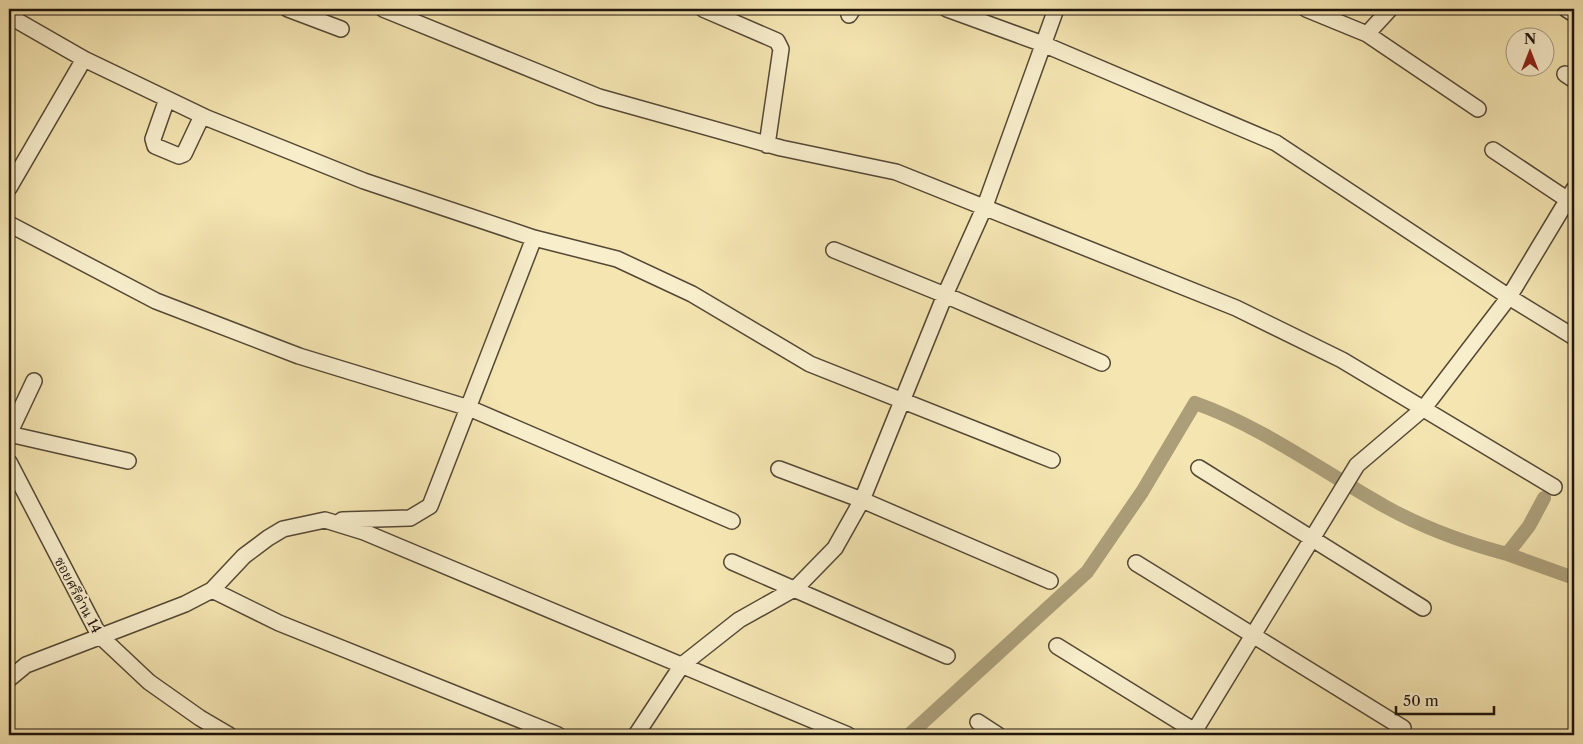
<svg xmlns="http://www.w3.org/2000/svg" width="1583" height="744" font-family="'Libre Caslon Text','Noto Serif Thai',serif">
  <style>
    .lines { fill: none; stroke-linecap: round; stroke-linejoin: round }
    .canal { stroke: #ab9e79; stroke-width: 14 }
    .minor-casing { stroke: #544835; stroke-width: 18 }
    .minor { stroke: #f8eecc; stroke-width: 15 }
    .labels { text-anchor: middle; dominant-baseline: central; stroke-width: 4; stroke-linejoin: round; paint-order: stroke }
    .street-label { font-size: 14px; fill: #1e140c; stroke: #f8eecc }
  </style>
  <rect width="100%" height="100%" fill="#f4e5b1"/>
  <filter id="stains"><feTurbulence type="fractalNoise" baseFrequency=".004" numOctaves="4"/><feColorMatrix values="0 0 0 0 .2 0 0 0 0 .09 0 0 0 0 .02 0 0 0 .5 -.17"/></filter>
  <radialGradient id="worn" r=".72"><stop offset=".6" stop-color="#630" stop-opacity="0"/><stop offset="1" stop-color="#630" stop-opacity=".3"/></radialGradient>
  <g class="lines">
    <path class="canal" d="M1507,554L1574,578
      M909,735L1087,572L1142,492L1195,403C1263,427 1323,472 1386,507C1424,528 1465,543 1507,554L1529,526L1544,498"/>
    <defs>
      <path id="minor" d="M288,9L341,29
        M383,9L599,97L781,148L896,172L1236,308L1342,360L1554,487
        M703,9L777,41L781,49L767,145
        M947,9L1043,44L1276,143L1509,297L1574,337
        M1306,9L1367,34L1478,109
        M1566,9L1574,14
        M849,15L853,9
        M9,16L84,59L207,118L364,181L534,238L617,259L692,294L810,364L1052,460
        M1367,34L1390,9
        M1565,74L1574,80
        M167,99L153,139L155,146L179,156L184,154L202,116
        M1493,150L1574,204
        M9,188L84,59
        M9,224L156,301L299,356L469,408L732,521
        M834,250L945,295L1102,363
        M9,434L128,461
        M9,434L34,381
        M9,462L99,635L149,682L200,718L229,735
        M1199,468L1423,608
        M779,469L862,500L1050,581
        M342,520L410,518L430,506L534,238
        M732,562L947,656
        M1136,563L1403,728
        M212,590L279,623L558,735
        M1057,646L1201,735
        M9,679L26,665L185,604L212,590L244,556L268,538L283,529L325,520L364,532L848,735
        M978,722L998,735
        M636,735L682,665L739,620L796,588L835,548L862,500L945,295L985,206L1056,9
        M1192,735L1357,465L1424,408L1509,297L1574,189"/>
    </defs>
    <use href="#minor" class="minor-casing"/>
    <use href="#minor" class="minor"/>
  </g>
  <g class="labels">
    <g class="street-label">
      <text transform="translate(78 595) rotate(62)">ซอยศรีด่าน 14</text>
    </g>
  </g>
  <rect width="1583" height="744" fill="none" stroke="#f4e5b1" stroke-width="30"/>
  <rect x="10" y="10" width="1563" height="724" fill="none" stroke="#1e140c" stroke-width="2.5"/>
  <rect x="15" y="15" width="1553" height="714" fill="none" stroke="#1e140c"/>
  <g transform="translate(1530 52)"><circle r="24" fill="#f8eecc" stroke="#a1977f"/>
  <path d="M0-4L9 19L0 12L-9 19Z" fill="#8f2418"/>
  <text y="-8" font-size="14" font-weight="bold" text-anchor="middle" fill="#1e140c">N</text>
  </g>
  <path d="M1396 706v8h98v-8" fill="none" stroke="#1e140c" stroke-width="2.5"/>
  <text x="1403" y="706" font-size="15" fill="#1e140c" stroke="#f8eecc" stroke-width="4" paint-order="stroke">50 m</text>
  <rect width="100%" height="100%" filter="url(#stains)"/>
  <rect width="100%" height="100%" fill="url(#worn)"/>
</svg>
